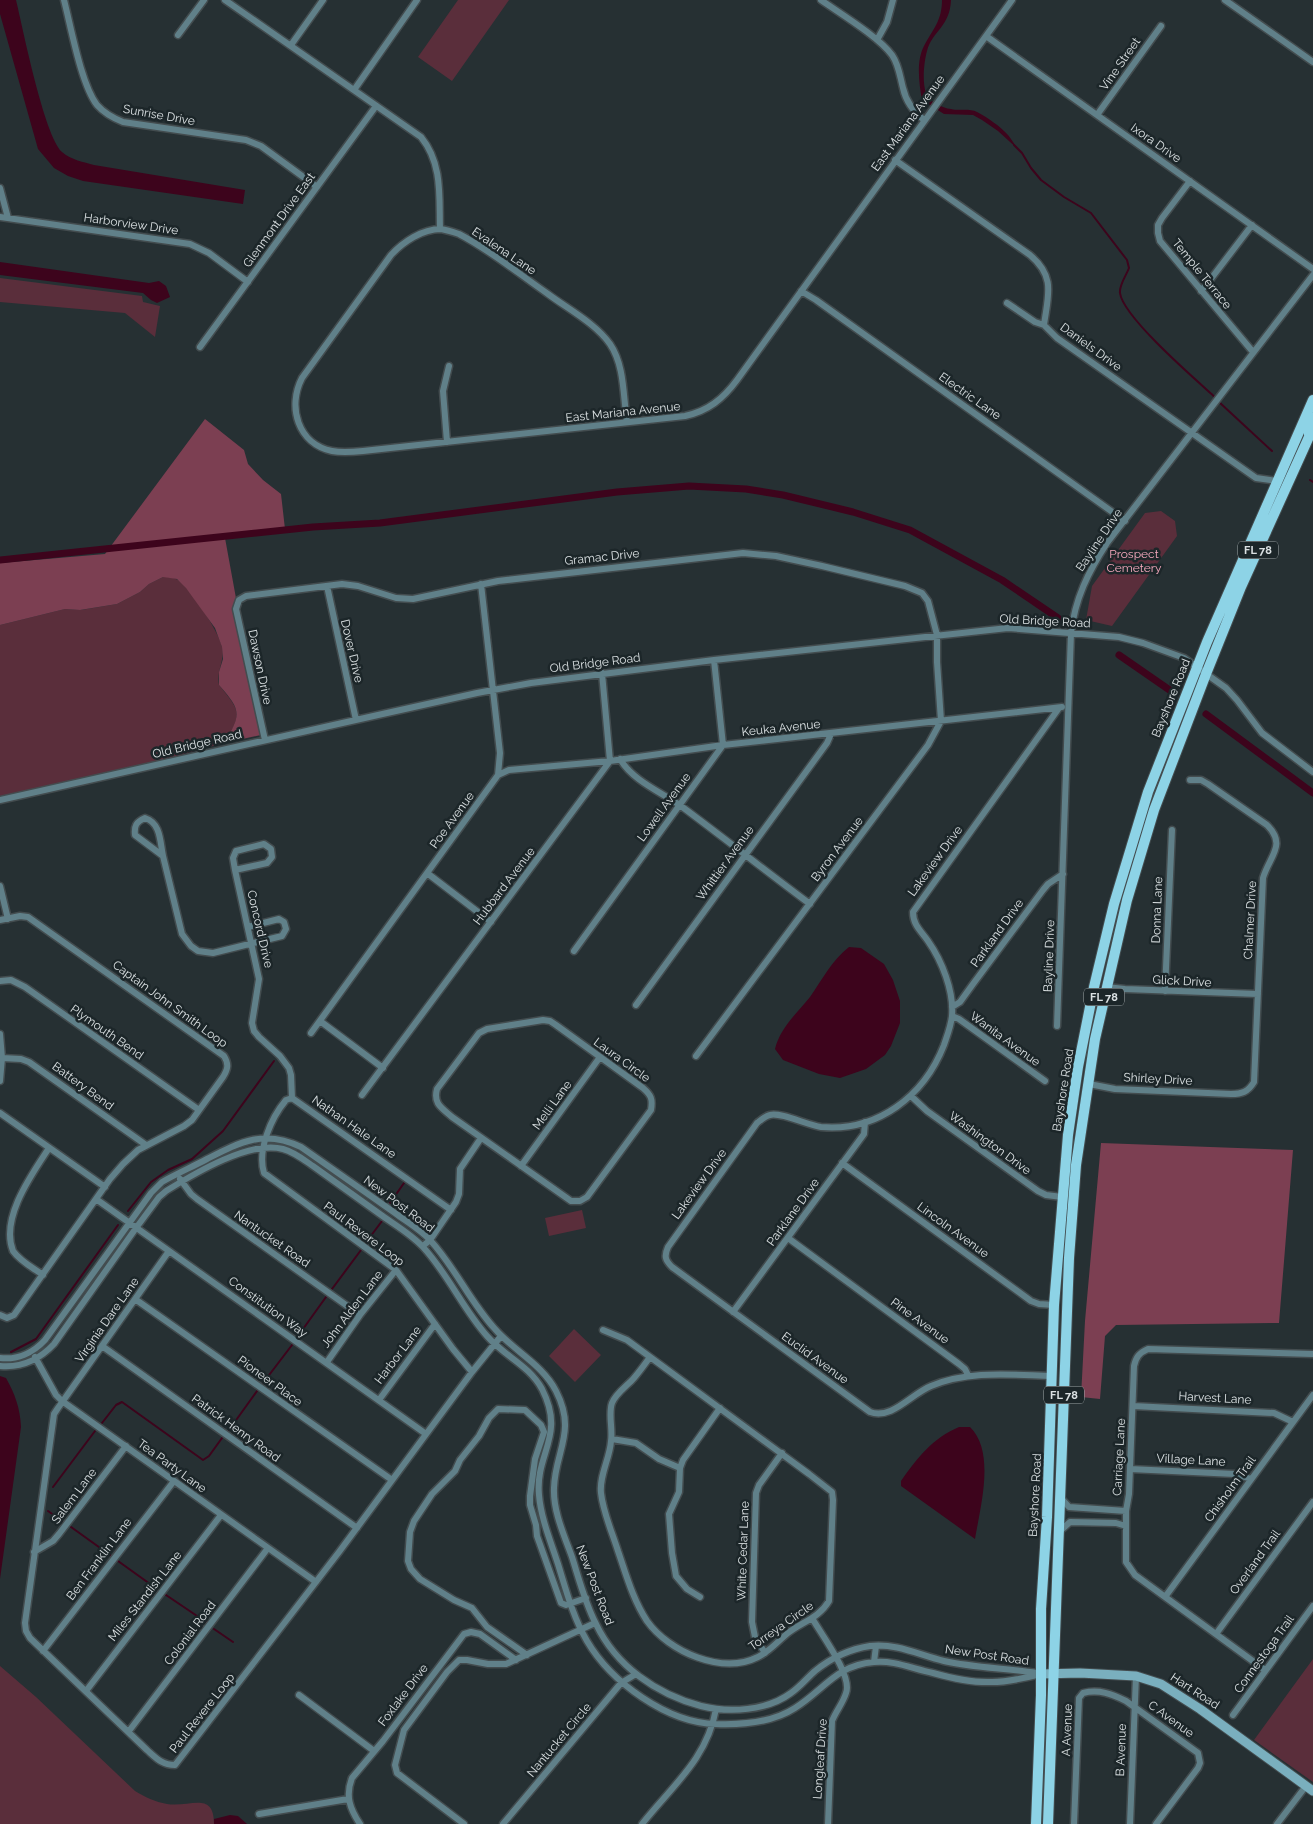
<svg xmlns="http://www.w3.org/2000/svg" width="1313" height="1824" font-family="Raleway,sans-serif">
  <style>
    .green { fill: #5a2e3b }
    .forest { fill: #7c3f52 }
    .water { fill: #3d041c }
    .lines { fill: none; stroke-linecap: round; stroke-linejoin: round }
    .stream { stroke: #3d041c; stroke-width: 2 }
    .canal { stroke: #3d041c; stroke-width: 7 }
    .street-casing { stroke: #434c4f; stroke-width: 9 }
    .secondary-casing { stroke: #434c4f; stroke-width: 11 }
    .primary-casing { stroke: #434c4f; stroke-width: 12 }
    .street { stroke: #608089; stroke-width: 6 }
    .secondary { stroke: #7aafbe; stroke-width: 9 }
    .primary { stroke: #8dd3e6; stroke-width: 10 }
    .labels { text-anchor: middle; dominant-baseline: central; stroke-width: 5; stroke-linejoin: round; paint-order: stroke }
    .shield { fill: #1c2629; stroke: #a1a8aa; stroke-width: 1 }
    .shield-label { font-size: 11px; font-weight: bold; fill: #dae0e2 }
    .street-label { font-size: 12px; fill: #dae0e2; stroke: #1c2629 }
    .park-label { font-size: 12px; fill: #f7aabf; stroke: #1c2629 }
  </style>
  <rect width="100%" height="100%" fill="#263033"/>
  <path class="green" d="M458,0H509L452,81L418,57Z
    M0,278L142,296L143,302L160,306L155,337L125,313L0,302Z
    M1161,511L1175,521L1177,536L1112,626L1086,620L1092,586L1145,513Z
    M163,577C168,577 173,577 178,580C191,589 219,632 222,647C225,660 216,672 219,685C240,711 243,713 224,743L0,804V625L65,609L81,610L117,604L140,592L149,584Z
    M582,1210L586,1228L549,1236L545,1218Z
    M574,1329L601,1355L575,1382L549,1356Z
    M1313,1659V1782L1254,1740Z
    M0,1666L36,1697L135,1791C145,1797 155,1802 167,1804C189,1808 214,1790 214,1824H0Z"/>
  <path class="forest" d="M205,419L244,450L248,464L263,480L281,494L285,529L225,538L261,735L224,743C242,714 241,710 219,685V672L223,659L222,647L215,628L186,588L177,579L163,577L149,584L140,592L117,604L80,610L65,609L0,625V563L105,554Z
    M1101,1143L1293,1150L1279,1323L1116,1325L1105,1336L1100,1399L1081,1397L1085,1321Z"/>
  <path class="water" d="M0,0H16C23,29 44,135 62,152C71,160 84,162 94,165L245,190L243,204L83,181L68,176L54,168L38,149L0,14Z
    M942,0H951C950,27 932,31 927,51C924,62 922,82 926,93C929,102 942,108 951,109C959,111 970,108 977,112C988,118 1000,126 1008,135C1013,141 1016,148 1022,153L998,131L982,120L973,115L944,114L922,100C919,83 916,61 924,46C933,29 942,21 942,0Z
    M0,262L149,283L159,281L166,286L170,297L157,303L151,300L143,293L0,275Z
    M849,947L861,948L884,964L893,980L900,1001V1023L891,1046L885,1055L866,1069L840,1078L819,1074L783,1060L775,1049C780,1028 797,1013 810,997C822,980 832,960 849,947Z
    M0,1376L6,1378C15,1394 20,1408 21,1427L0,1579Z
    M959,1427H970C996,1452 980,1508 975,1539L901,1486V1481C917,1458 933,1438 959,1427Z
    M230,1815L238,1816L247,1824H214V1819Z"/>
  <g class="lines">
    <path class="stream" d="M1014,145L1022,153L1031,168L1041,180L1064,197L1091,213L1127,260L1129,268C1126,276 1119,285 1120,293C1123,317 1196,380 1216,398
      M1219,402L1272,451
      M1310,480L1313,482
      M390,1203L404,1183
      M128,1211L151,1182L168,1170L192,1159L223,1131L274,1061
      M367,1241L382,1221
      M332,1289L361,1250
      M298,1336L326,1297
      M11,1352L36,1339L118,1225
      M263,1383L292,1345
      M102,1423L116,1405L122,1402L203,1460L209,1456L222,1438
      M229,1430L257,1391
      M53,1487L95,1431
      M48,1511L62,1521
      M71,1527L110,1555
      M118,1561L157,1589
      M166,1595L206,1622
      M214,1629L233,1642"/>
    <path class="canal" d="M0,560L313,527L380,523L617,492L689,486L746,489L783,495L853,512L910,530L1002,580L1058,618
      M1119,655L1171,691
      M1206,714L1313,793"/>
    <defs>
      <path id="street" d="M64,0C71,27 81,84 97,105C104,113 113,118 123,122L246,140L261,146L317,187
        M225,0L421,137C443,164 439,197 440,229
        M821,0C841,14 879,37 892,55C899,65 900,77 903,88C906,102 914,112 924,120
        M1225,0L1313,62
        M178,35L204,0
        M986,36L1313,269
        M877,40L887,22L893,0
        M291,45L323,0
        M354,90L417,0
        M1097,115L1161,26
        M895,160L1030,255C1056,277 1048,295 1044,325L1057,338L1256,478L1277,481
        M1190,181L1162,218L1158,225V233L1160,241L1253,352
        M0,188L8,218
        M0,217L190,244L209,253L248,282
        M801,291L816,300L1125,521
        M1201,291L1207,284L1252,225
        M1007,303L1035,322L1044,325
        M200,347L376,106
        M627,422C623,397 625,366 610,344C595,323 568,309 548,294C519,274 490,250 459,234C453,232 447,230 441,229C422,229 403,242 391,255L302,378C287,407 298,444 332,451C342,453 353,452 363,451L685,416C708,411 723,399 737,380L1012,0
        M447,442L443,391L449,366
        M327,586L356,720
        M265,740L236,609L239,600L246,596L342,584L358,586L396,598L413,599L498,581L743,553L776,556L822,566L905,586L922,593L928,601L937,635V662L941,721L928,745L696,1056
        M620,759C633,781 661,792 681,806C724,838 767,872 810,904
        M498,775L509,770L610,761L723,745L1062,707
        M0,800L378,715L477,693L531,683L714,660L1008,628L1119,637L1143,643L1184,658L1226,688L1237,700L1262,733L1313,772
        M145,818C161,823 160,842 163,856L135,835C134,826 136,822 145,818Z
        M264,844L271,849L272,857L267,863L235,870L233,858L236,851Z
        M163,856L182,934L191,946L198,951L213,953L282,936L286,929L284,922L279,919L248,927
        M235,870L259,979L252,1023L254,1031L259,1037L280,1056L289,1068L291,1075L292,1098
        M427,873L491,922
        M0,886L8,919
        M0,920L20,916L28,917L224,1056C229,1064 228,1069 223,1077L192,1120L184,1126L138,1150L123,1164L110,1179L14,1315L7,1318L0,1315
        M574,951L723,745L714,660
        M0,981L11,980L25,987L199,1110
        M1106,987L1125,989L1258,994
        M1165,991L1172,830
        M636,1005L827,743L831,734
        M952,1007L960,1002L973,984L1043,890L1048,884L1063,874
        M952,1016L959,1019L1045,1081
        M543,1020L550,1021L556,1025L643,1088C651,1095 653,1099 651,1110L587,1197L580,1201H571L452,1117C442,1108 433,1104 437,1089L479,1033L487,1029Z
        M320,1021L383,1068
        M1057,1026L1071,633C1075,599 1088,572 1107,543L1313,275
        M311,1033L498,775L500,753L481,584
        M0,1034L2,1058L0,1081
        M2,1058L21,1059L29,1062L146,1145
        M1089,1084L1115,1089L1231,1094C1242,1094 1248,1092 1254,1082L1263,878C1270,855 1287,845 1267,825L1208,784L1201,780H1190
        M362,1095L610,761L602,673
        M911,1096L927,1111L1038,1191L1046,1195L1062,1197
        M0,1113L105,1187
        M842,1163L1031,1301L1039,1304L1054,1305
        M521,1166L600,1057
        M180,1179L191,1194L197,1199L360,1315
        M96,1199L426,1434
        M451,1210L292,1098L286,1100C271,1118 257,1150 264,1173L396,1270L453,1349L472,1372
        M788,1238L959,1364L965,1369L968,1375
        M423,1246L430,1240L456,1202L459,1194L460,1169L481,1138
        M169,1251L58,1408L54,1414L25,1623L26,1631L30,1638L147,1750C156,1758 162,1765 175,1765L339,1552L472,1372L501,1336
        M43,1275C33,1268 20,1261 13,1251C0,1218 32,1174 49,1148
        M135,1299L392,1480
        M733,1312L864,1134L865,1122
        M603,1330L627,1340L809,1474L832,1492L833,1500L829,1601C819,1618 802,1622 788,1633C778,1641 769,1652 758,1657C722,1675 669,1652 647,1621C633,1600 626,1574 618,1551C612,1532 603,1512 601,1493C599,1476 610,1458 611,1441C613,1429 608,1414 612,1403C616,1393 627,1386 634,1378C640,1371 645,1364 650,1357
        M102,1346L357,1528
        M35,1357L56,1395L62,1401L316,1582
        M0,1358C17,1360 33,1353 45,1340L151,1193L162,1182C176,1174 192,1167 207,1159C240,1142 264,1129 301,1147C332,1169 364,1191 395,1213C407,1222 421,1230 430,1240C455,1267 470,1302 495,1329C514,1351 543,1365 556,1391C577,1432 555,1451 554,1488C553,1511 564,1535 572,1557C579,1579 585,1603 596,1624C616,1666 656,1694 701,1706C729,1713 767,1711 791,1693C800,1687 807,1678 815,1671C831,1658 850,1649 870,1646C897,1643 919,1655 944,1661C975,1668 1006,1668 1037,1673
        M327,1362L360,1315L396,1270
        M0,1366C22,1368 39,1360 54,1344L136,1228L159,1197L166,1191C195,1173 250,1140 283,1149C294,1152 303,1159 313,1166C337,1183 360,1200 384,1217C397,1226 412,1235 423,1247C448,1274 463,1309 487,1336C504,1356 529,1365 542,1389C566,1436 535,1453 539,1495C541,1519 551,1542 558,1564C566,1590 573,1617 587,1641C611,1682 667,1723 716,1724C743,1725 772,1723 795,1708C824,1690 836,1665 874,1662C894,1660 913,1669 933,1673C951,1678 973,1683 992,1682C1008,1682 1025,1678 1041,1674
        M1052,1376C1011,1375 970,1370 931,1386C911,1394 892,1420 870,1412L672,1267C665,1260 664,1256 668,1247L757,1123C761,1120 765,1116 770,1115C781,1112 807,1125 821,1127C878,1132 924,1096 944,1045C947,1036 951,1026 952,1016C954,991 942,961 928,941C921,931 913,925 913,912L1059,708
        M379,1400L435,1324
        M1133,1406L1274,1413L1293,1422
        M612,1439L636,1443L659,1459L680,1468
        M1130,1469L1235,1474L1251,1479
        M1060,1497L1069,1507L1126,1511
        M1059,1532L1070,1522L1116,1523L1126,1526
        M34,1552L53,1541L59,1534L126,1446
        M700,1597L687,1589L676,1576L672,1553L669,1514L679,1492L680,1468L683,1460L720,1408
        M1165,1597L1313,1395
        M812,1618C821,1634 853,1676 846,1693C843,1703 836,1711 832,1721L828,1824
        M1216,1634L1313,1502
        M43,1651L174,1481
        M765,1653L755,1637L752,1622L756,1493L759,1485L782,1453
        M527,1655L487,1627L472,1608L454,1600L420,1579L411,1569L408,1561L410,1532L414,1521L432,1494L455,1471L460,1460L479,1436L489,1418L498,1409L525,1410L541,1425L544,1432L535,1459L530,1496V1505L536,1525L537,1536L561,1603L566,1605L586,1598
        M874,1662L876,1646
        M1265,1670L1135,1575L1126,1562V1511L1129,1494L1134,1366C1136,1357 1139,1353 1148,1349L1313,1354
        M86,1691L221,1515
        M299,1695L374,1751
        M1233,1715L1313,1606
        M129,1731L268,1548
        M259,1814L348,1799
        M360,1824C350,1809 345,1796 352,1778L383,1741L464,1634L471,1632L480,1634L516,1660
        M464,1824L397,1773L395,1765L404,1730L447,1672L459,1660H467L488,1664H506L595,1623
        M503,1824L621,1683L636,1674
        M642,1824C672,1786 707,1759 716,1709
        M1074,1824L1079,1698L1083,1693C1099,1689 1112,1694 1126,1701L1198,1753L1200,1763L1198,1768L1156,1824
        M1130,1824L1136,1676
        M1277,1824L1306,1786"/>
      <path id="secondary" d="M1041,1674L1080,1673L1136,1676L1161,1684L1200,1709L1313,1791"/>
      <path id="primary" d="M1309,435V426L1313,418
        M1036,1824L1041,1695V1609L1047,1517L1054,1305L1068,1135L1078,1067L1094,987L1114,904L1148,792L1207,642L1313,400
        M1048,1824L1069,1258L1076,1165L1095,1039L1127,900L1154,810L1206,674L1241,587L1313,428"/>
    </defs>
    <use href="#street" class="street-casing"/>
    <use href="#secondary" class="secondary-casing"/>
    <use href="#primary" class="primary-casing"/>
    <use href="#street" class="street"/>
    <use href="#secondary" class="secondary"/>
    <use href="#primary" class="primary"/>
  </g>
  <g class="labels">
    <g class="shield">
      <rect x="1238" y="541.5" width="40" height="17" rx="4"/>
      <rect x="1084" y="988.5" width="40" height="17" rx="4"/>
      <rect x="1044" y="1386.5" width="40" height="17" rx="4"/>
    </g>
    <g class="shield-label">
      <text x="1258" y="550">FL 78</text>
      <text x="1104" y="997">FL 78</text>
      <text x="1064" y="1395">FL 78</text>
    </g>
    <g class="street-label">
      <text transform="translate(1120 64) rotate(-55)">Vine Street</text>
      <text transform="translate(159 115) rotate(10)">Sunrise Drive</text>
      <text transform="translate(908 123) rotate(-54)">East Mariana Avenue</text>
      <text transform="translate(1156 143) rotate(35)">Ixora Drive</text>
      <text transform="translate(279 220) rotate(-54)">Glenmont Drive East</text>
      <text transform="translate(131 224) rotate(8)">Harborview Drive</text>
      <text transform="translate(504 251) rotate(34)">Evalena Lane</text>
      <text transform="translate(1202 274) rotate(51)">Temple Terrace</text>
      <text transform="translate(1091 347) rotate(36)">Daniels Drive</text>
      <text transform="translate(970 396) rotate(35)">Electric Lane</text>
      <text transform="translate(623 412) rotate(-6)">East Mariana Avenue</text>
      <text transform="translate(1099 540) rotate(-56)">Bayline Drive</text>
      <text transform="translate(602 557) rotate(-6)">Gramac Drive</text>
      <text transform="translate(1045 621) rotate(3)">Old Bridge Road</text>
      <text transform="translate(352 651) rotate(77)">Dover Drive</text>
      <text transform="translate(595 663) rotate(-7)">Old Bridge Road</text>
      <text transform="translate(260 667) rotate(78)">Dawson Drive</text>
      <text transform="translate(1171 698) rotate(-68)">Bayshore Road</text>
      <text transform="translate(781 728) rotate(-6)">Keuka Avenue</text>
      <text transform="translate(197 744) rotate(-13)">Old Bridge Road</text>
      <text transform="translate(664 807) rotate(-54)">Lowell Avenue</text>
      <text transform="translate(452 820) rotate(-54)">Poe Avenue</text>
      <text transform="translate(837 849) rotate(-53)">Byron Avenue</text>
      <text transform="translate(935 861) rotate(-54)">Lakeview Drive</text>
      <text transform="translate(725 863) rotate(-54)">Whittier Avenue</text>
      <text transform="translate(504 886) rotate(-53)">Hubbard Avenue</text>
      <text transform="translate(1157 910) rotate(-88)">Donna Lane</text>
      <text transform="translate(1250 920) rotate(-87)">Chalmer Drive</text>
      <text transform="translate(260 929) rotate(77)">Concord Drive</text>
      <text transform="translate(997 933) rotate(-54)">Parkland Drive</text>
      <text transform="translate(1049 956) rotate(-88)">Bayline Drive</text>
      <text transform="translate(1182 981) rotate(3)">Glick Drive</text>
      <text transform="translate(170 1004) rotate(36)">Captain John Smith Loop</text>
      <text transform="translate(107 1032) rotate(35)">Plymouth Bend</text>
      <text transform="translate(1005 1039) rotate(36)">Wanita Avenue</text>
      <text transform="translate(622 1060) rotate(36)">Laura Circle</text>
      <text transform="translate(1158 1079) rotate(3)">Shirley Drive</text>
      <text transform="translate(83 1086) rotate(36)">Battery Bend</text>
      <text transform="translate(1063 1090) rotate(-81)">Bayshore Road</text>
      <text transform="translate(552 1105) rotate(-54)">Melli Lane</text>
      <text transform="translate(354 1127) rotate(35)">Nathan Hale Lane</text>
      <text transform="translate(990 1143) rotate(36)">Washington Drive</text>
      <text transform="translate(699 1184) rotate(-54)">Lakeview Drive</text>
      <text transform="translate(399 1204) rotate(37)">New Post Road</text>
      <text transform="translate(793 1212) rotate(-54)">Parklane Drive</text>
      <text transform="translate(953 1230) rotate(36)">Lincoln Avenue</text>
      <text transform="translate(364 1234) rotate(37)">Paul Revere Loop</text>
      <text transform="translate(272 1239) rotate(35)">Nantucket Road</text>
      <text transform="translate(268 1307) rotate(36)">Constitution Way</text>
      <text transform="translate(352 1309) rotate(-53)">John Alden Lane</text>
      <text transform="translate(107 1320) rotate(-55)">Virginia Dare Lane</text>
      <text transform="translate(920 1321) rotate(36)">Pine Avenue</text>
      <text transform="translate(398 1355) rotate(-53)">Harbor Lane</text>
      <text transform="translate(815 1358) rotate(36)">Euclid Avenue</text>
      <text transform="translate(270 1381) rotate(36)">Pioneer Place</text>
      <text transform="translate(1215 1398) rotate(3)">Harvest Lane</text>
      <text transform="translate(236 1428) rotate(36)">Patrick Henry Road</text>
      <text transform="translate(1119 1457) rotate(-87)">Carriage Lane</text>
      <text transform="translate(1191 1460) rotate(3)">Village Lane</text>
      <text transform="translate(172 1466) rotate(36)">Tea Party Lane</text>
      <text transform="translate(1230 1489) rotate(-54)">Chisholm Trail</text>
      <text transform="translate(1035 1495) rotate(-87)">Bayshore Road</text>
      <text transform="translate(74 1496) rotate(-53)">Salem Lane</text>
      <text transform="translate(743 1551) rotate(-88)">White Cedar Lane</text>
      <text transform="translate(99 1559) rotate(-53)">Ben Franklin Lane</text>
      <text transform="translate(1255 1562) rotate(-54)">Overland Trail</text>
      <text transform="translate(595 1585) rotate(69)">New Post Road</text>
      <text transform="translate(145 1596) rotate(-52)">Miles Standish Lane</text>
      <text transform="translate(781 1626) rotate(-35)">Torreya Circle</text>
      <text transform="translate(190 1633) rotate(-53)">Colonial Road</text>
      <text transform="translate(1264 1654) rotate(-54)">Connestoga Trail</text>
      <text transform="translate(987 1655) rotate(8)">New Post Road</text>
      <text transform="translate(1195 1691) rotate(33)">Hart Road</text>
      <text transform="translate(403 1695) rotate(-53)">Foxlake Drive</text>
      <text transform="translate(202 1713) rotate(-52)">Paul Revere Loop</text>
      <text transform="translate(1171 1719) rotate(36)">C Avenue</text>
      <text transform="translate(1067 1730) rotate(-88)">A Avenue</text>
      <text transform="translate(559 1740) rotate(-50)">Nantucket Circle</text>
      <text transform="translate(1121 1750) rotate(-88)">B Avenue</text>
      <text transform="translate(820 1759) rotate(-86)">Longleaf Drive</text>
    </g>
    <g class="park-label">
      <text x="1134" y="554">Prospect<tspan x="1134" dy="14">Cemetery</tspan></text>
    </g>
  </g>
</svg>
